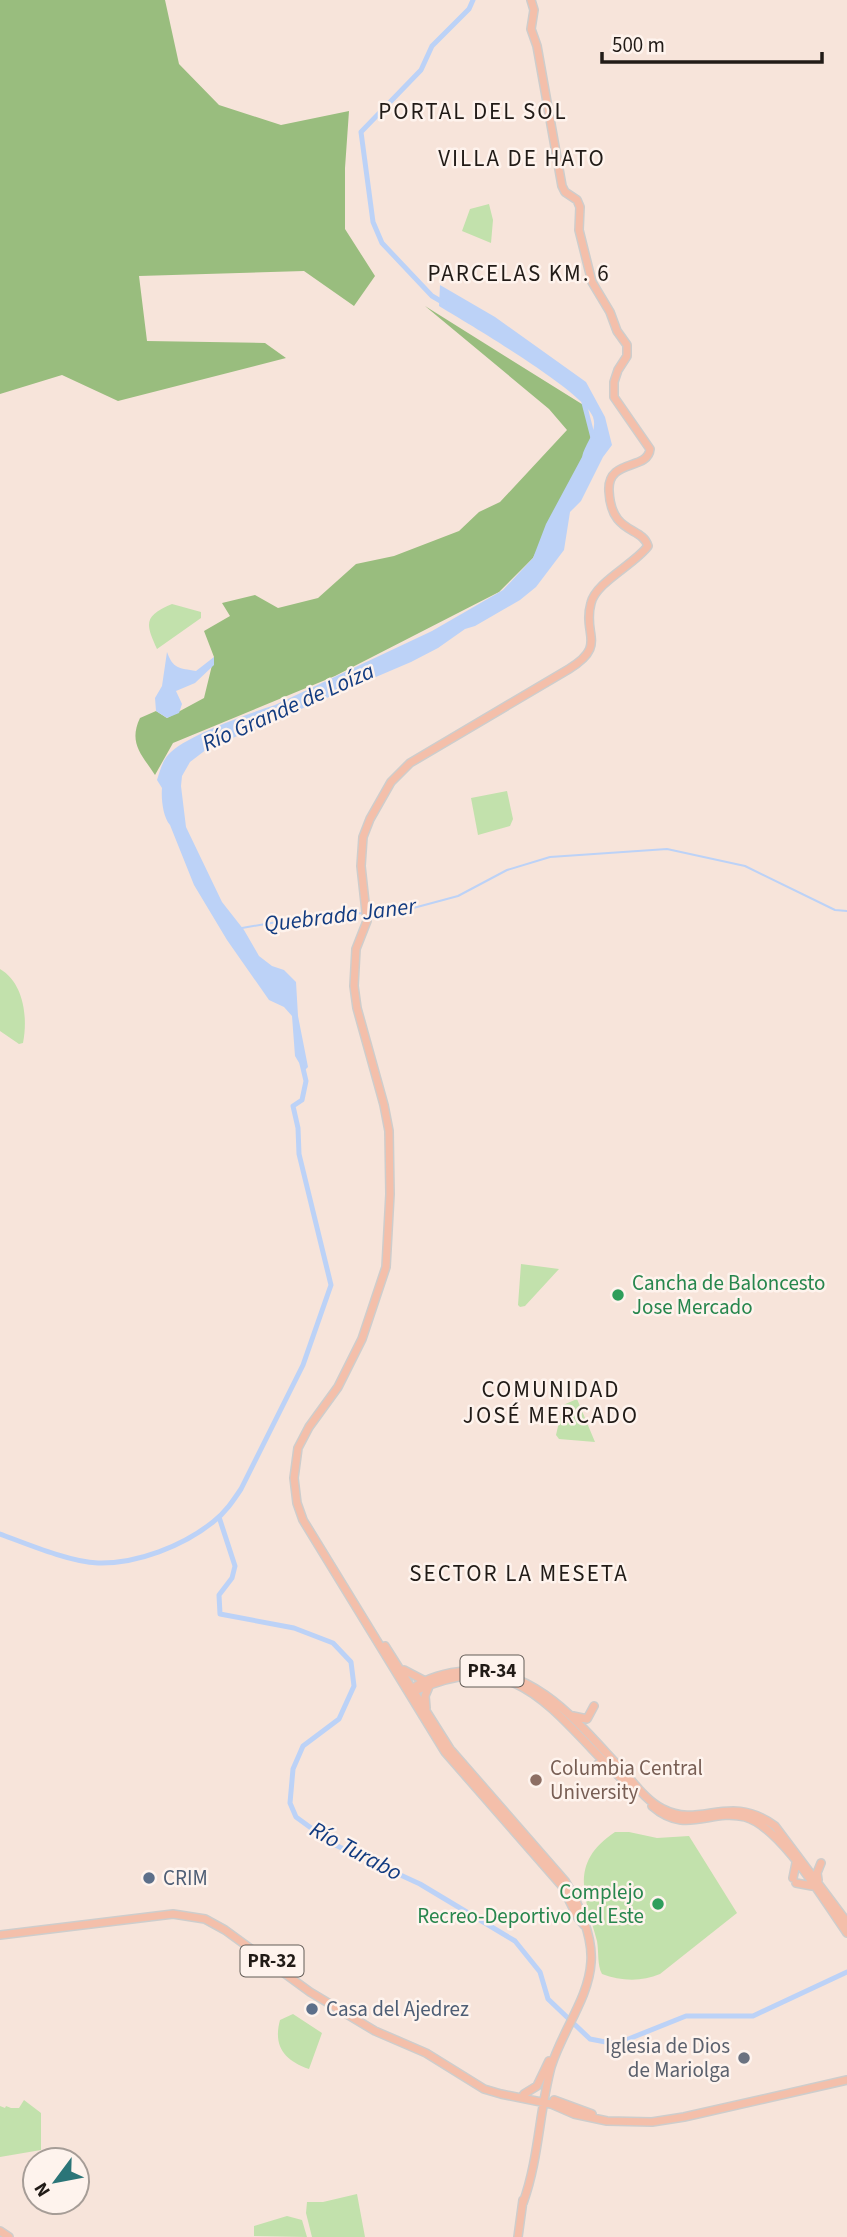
<svg xmlns="http://www.w3.org/2000/svg" width="847" height="2237" font-family="'Source Sans 3',sans-serif">
  <style>
    .green { fill: #c2e1ac }
    .forest { fill: #99bd7e }
    .water { fill: #bcd2f7 }
    .lines { fill: none; stroke-linecap: round; stroke-linejoin: round }
    .stream { stroke: #bcd2f7; stroke-width: 2 }
    .river { stroke: #bcd2f7; stroke-width: 5 }
    .major-casing { stroke: #cecdcc; stroke-width: 10 }
    .major { stroke: #f4bfaa; stroke-width: 7 }
    .leisure-dot { fill: #2e9e5b; stroke: #fef3ed; stroke-width: 2.5 }
    .education-dot { fill: #8d6e63; stroke: #fef3ed; stroke-width: 2.5 }
    .service-dot { fill: #5c6f8a; stroke: #fef3ed; stroke-width: 2.5 }
    .worship-dot { fill: #6b7280; stroke: #fef3ed; stroke-width: 2.5 }
    .labels { text-anchor: middle; dominant-baseline: central; stroke-width: 5; stroke-linejoin: round; paint-order: stroke }
    .shield { fill: #fef3ed; stroke: #635c57; stroke-width: 2 }
    .shield-label { font-size: 19px; font-weight: bold; fill: #211b17 }
    .leisure-label { font-size: 21px; fill: #27864d; stroke: #fef3ed; text-anchor: start }
    .education-label { font-size: 21px; fill: #785e54; stroke: #fef3ed; text-anchor: start }
    .service-label { font-size: 21px; fill: #4e5e75; stroke: #fef3ed; text-anchor: start }
    .worship-label { font-size: 21px; fill: #5b616d; stroke: #fef3ed; text-anchor: end }
    .neighbourhood-label { font-size: 23px; letter-spacing: 2px; fill: #211b17; stroke: #fef3ed }
    .water-label { font-size: 23px; font-style: italic; fill: #123b80; stroke: #fef3ed }
  </style>
  <rect width="100%" height="100%" fill="#f7e4da"/>
  <path class="green" d="M489,204L493,220L491,243L462,231L470,209Z
    M172,604L201,612V618L157,649C145,623 144,616 172,604Z
    M507,791L513,819L510,826L478,835L471,798Z
    M0,969C24,983 28,1018 23,1043L19,1044L0,1031Z
    M521,1264L559,1269L525,1306L520,1307L518,1305Z
    M577,1399L595,1442L559,1439L556,1435L563,1405Z
    M615,1832H629L657,1838L689,1836L737,1913L660,1974C641,1982 621,1981 602,1974C597,1965 599,1952 597,1941C585,1897 568,1863 615,1832Z
    M293,2014L322,2033L309,2069C284,2060 273,2046 280,2020Z
    M24,2100L41,2113V2150L0,2157V2106L5,2108L6,2106L11,2108H19Z
    M357,2194L365,2237H312L306,2213L307,2202H323Z
    M287,2216L302,2220L307,2237L254,2236V2226Z"/>
  <path class="forest" d="M0,0H165L179,64L219,105L281,125L349,111L345,168V229L375,276L354,306L304,271L139,276L147,341L265,343L286,358L118,401L62,375L0,394Z
    M425,306L585,406L593,440L533,558L499,592L335,676L173,743L155,775C142,755 128,743 140,718L156,711L167,718L204,698L214,657L204,631L230,616L222,603L255,595L278,608L318,598L356,564L394,556L459,531L479,512L500,502L567,430L549,409Z"/>
  <path class="water" d="M440,285L495,317L586,382L605,417L612,445L603,457L581,501L570,512L564,550L536,587L520,600L475,626L465,629L438,648L411,662L207,749L190,762L182,776L181,786L186,827L222,902L244,930L259,956L272,966L284,970L296,982L298,1016L308,1067L304,1071L295,1056L292,1016L284,1007L269,1000L227,940L194,885L170,825C163,817 161,799 162,788L157,780C160,771 162,762 168,755C184,736 250,713 275,705L432,631L503,590L533,558L546,524L582,457C585,443 598,432 593,417C585,392 467,323 439,306Z
    M167,652C173,669 179,668 196,671L214,657V665L195,683L176,691L182,704L179,713L167,718L156,711L155,698L162,686Z"/>
  <g class="lines">
    <path class="stream" d="M370,913L406,910L458,896L507,870L550,857L667,849L745,866L835,910L847,911
      M242,928L300,918L364,913"/>
    <path class="river" d="M444,303L432,296L382,243L373,222L361,132L421,70L432,46L469,9L473,0
      M584,403L593,438
      M219,1517L235,1566L232,1578L219,1595L220,1614L294,1628L333,1643L351,1662L354,1686L339,1719L303,1746L293,1769L290,1803L296,1817L333,1844L420,1884L515,1941L540,1972L548,1999L590,2039L616,2044L686,2016H753L847,1972
      M0,1534C27,1544 70,1562 98,1563C137,1564 183,1546 213,1522C225,1513 233,1501 241,1489L303,1365L331,1285L299,1154L298,1128L293,1106L302,1100L306,1081L302,1064"/>
    <defs>
      <path id="major" d="M531,0L534,10L531,29L537,46L562,186L565,192L577,200L580,207L579,230L592,282L610,312L617,331L627,345V356L618,370L614,382V397L650,449C648,471 607,458 609,491C611,535 642,526 648,546C635,564 596,582 591,603C582,635 608,645 569,669L410,763L391,782L370,819L363,837L361,866L367,921L356,949L354,986L357,1008L384,1105L389,1131L390,1194L386,1267L362,1339L338,1387L309,1427L298,1448L294,1478L297,1503L303,1520L445,1752L562,1886L578,1918L584,1925
        M385,1646L450,1749L565,1881C578,1902 593,1936 591,1962C589,1998 562,2031 551,2067C539,2112 539,2159 523,2203
        M404,1670L425,1681
        M412,1689C425,1678 448,1672 466,1671C537,1666 581,1727 625,1773C636,1786 648,1802 663,1809C701,1829 729,1792 775,1826L847,1922
        M417,1690C503,1653 537,1691 593,1750C606,1764 621,1778 635,1792
        M426,1708L425,1696L430,1684
        M573,1716L587,1719L594,1706
        M592,1770L598,1764H607
        M652,1806C686,1836 710,1808 745,1817C781,1827 825,1902 847,1933
        M793,1878L796,1863
        M818,1880L817,1873L821,1863
        M796,1883L812,1886
        M0,1935L173,1914L205,1919L225,1930L310,1992L375,2031L426,2053L484,2089L501,2094L551,2104L574,2114L607,2121L652,2122L684,2117L847,2080
        M524,2094L537,2086L549,2061
        M554,2100L592,2114
        M0,2231L9,2237
        M518,2237L523,2200"/>
    </defs>
    <use href="#major" class="major-casing"/>
    <use href="#major" class="major"/>
  </g>
  <g class="leisure-dot">
    <circle cx="618" cy="1295" r="7"/>
    <circle cx="658" cy="1904" r="7"/>
  </g>
  <circle class="education-dot" cx="536" cy="1780" r="7"/>
  <g class="service-dot">
    <circle cx="149" cy="1878" r="7"/>
    <circle cx="312" cy="2009" r="7"/>
  </g>
  <circle class="worship-dot" cx="744" cy="2058" r="7"/>
  <g class="labels">
    <g class="shield">
      <rect x="460.5" y="1655.5" width="63" height="31" rx="5"/>
      <rect x="240.5" y="1945.5" width="63" height="31" rx="5"/>
    </g>
    <g class="shield-label">
      <text x="492" y="1671">PR-34</text>
      <text x="272" y="1961">PR-32</text>
    </g>
    <g class="leisure-label">
      <text x="632" y="1283">Cancha de Baloncesto<tspan x="632" dy="24">Jose Mercado</tspan></text>
      <text x="644" y="1892" text-anchor="end">Complejo<tspan x="644" dy="24">Recreo-Deportivo del Este</tspan></text>
    </g>
    <g class="education-label">
      <text x="550" y="1768">Columbia Central<tspan x="550" dy="24">University</tspan></text>
    </g>
    <g class="service-label">
      <text x="163" y="1878">CRIM</text>
      <text x="326" y="2009">Casa del Ajedrez</text>
    </g>
    <g class="worship-label">
      <text x="730" y="2046">Iglesia de Dios<tspan x="730" dy="24">de Mariolga</tspan></text>
    </g>
    <g class="neighbourhood-label">
      <text x="473" y="111">PORTAL DEL SOL</text>
      <text x="522" y="158">VILLA DE HATO</text>
      <text x="519" y="273">PARCELAS KM. 6</text>
      <text x="551" y="1389">COMUNIDAD<tspan x="551" dy="26">JOSÉ MERCADO</tspan></text>
      <text x="519" y="1573">SECTOR LA MESETA</text>
    </g>
    <g class="water-label">
      <text transform="translate(288 707) rotate(-24)">Río Grande de Loíza</text>
      <text transform="translate(340 915) rotate(-7)">Quebrada Janer</text>
      <text transform="translate(356 1851) rotate(28)">Río Turabo</text>
    </g>
  </g>
  <g transform="translate(56 2181) rotate(238)"><circle r="33" fill="#fef3ed" stroke="#a69d97" stroke-width="2"/>
  <path d="M0-5L12 26L0 18L-12 26Z" fill="#2b7578"/>
  <text y="-10" font-size="19" font-weight="bold" text-anchor="middle" fill="#211b17">N</text>
  </g>
  <path d="M602 52v10h220v-10" fill="none" stroke="#211b17" stroke-width="3.5"/>
  <text x="612" y="52" font-size="21" fill="#211b17" stroke="#fef3ed" stroke-width="5" paint-order="stroke">500 m</text>
</svg>
